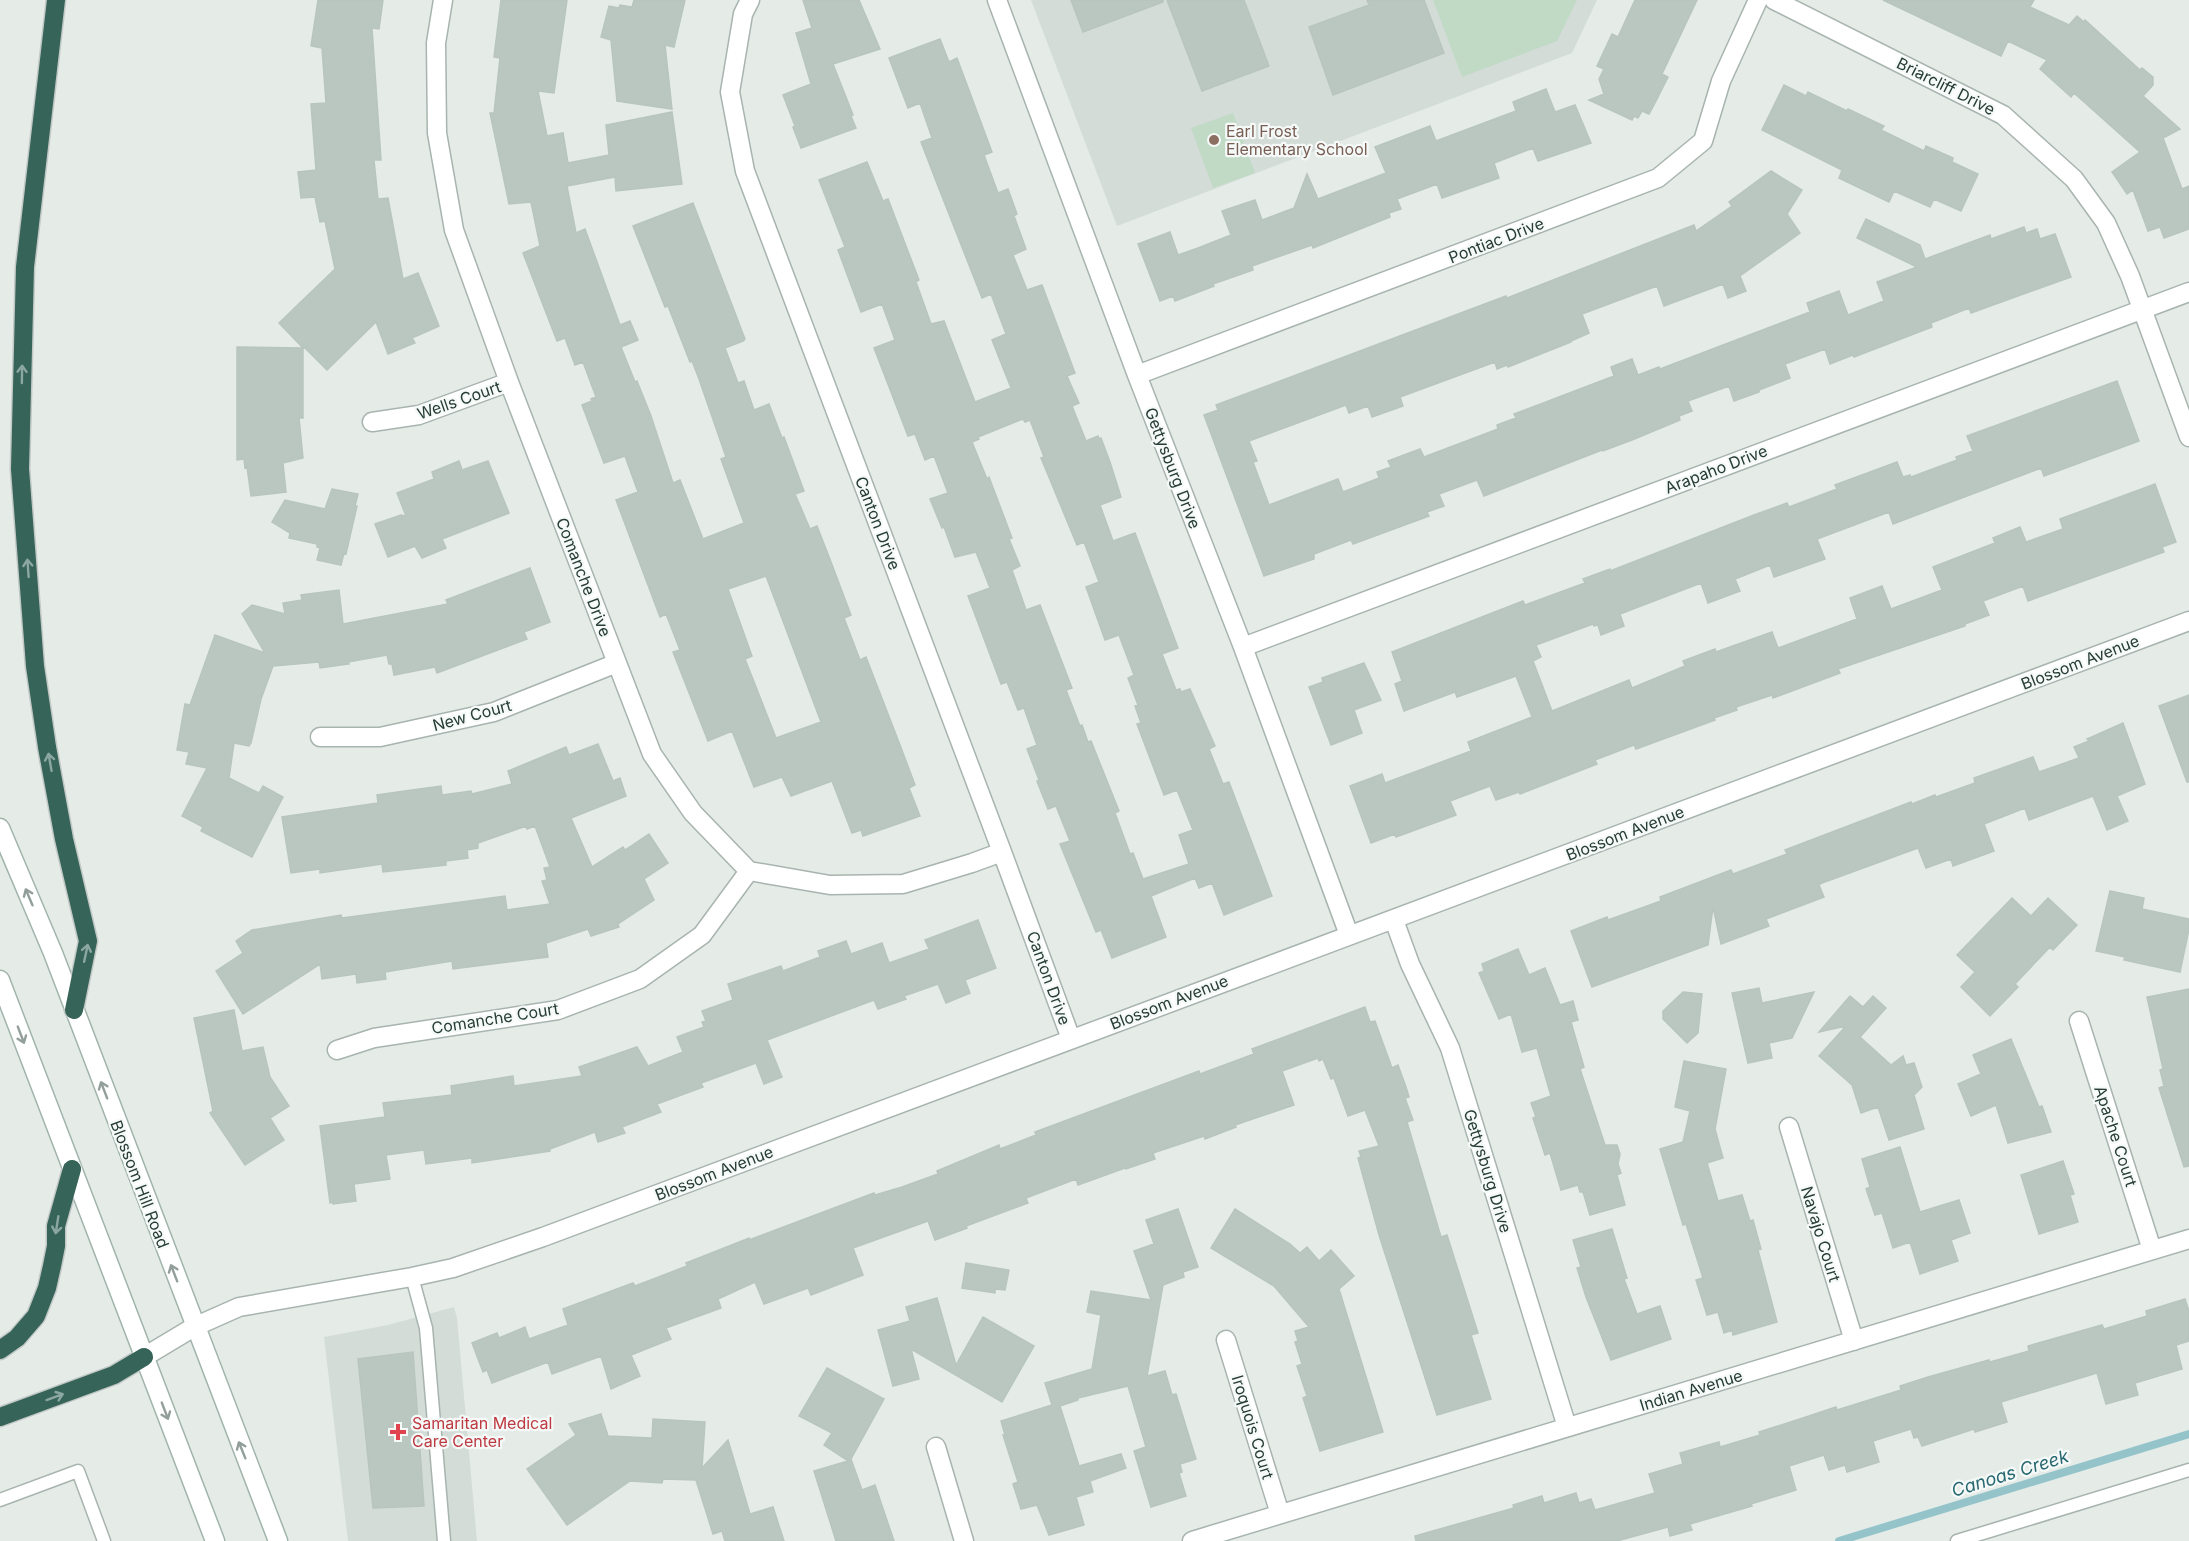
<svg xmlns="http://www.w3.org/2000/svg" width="2189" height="1541" font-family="Inter,sans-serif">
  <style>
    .built { fill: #d3dcd7 }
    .green { fill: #c0dac6 }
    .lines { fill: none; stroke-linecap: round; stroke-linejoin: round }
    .stream { stroke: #94c4ca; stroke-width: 8 }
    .building { fill: #bac7c1; stroke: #b8c5bf; stroke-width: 1.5; fill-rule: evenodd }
    .service-casing { stroke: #a8b4af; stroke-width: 15 }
    .minor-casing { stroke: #a8b4af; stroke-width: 21 }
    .tertiary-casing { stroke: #a8b4af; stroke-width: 21 }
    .secondary-casing { stroke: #a1b4ac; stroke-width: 21 }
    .motorway-casing { stroke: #c2c8c6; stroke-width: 21 }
    .service { stroke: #fff; stroke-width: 12 }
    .minor { stroke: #fff; stroke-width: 18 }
    .tertiary { stroke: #fff; stroke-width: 18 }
    .secondary { stroke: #fff; stroke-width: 18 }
    .motorway { stroke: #366458; stroke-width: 18 }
    .oneway { stroke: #8ca7a0 }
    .oneway2 { stroke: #929e9a }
    .education-dot { fill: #8d6e63; stroke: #f5f9f7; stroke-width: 2 }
    .health-dot { fill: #e0444e; stroke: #f5f9f7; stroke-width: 2 }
    .labels { text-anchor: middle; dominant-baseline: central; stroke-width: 4.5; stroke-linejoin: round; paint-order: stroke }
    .street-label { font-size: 16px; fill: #263c35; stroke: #f5f9f7 }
    .education-label { font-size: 16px; fill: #785e54; stroke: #f5f9f7; text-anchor: start }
    .health-label { font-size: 16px; fill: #be3a42; stroke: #f5f9f7; text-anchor: start }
    .water-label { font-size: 18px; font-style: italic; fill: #276871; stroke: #f5f9f7 }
  </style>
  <rect width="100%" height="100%" fill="#e5ece8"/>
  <path class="built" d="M1031,0H1597L1572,53L1117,226Z
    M454,1307L457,1318L477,1541H348L324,1337L388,1325Z"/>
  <path class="green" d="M1433,0H1577L1557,41L1462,77Z
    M1233,113L1255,173L1213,188L1191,128Z"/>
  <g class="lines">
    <path class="stream" d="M1839,1541L2189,1434"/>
  </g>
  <path class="building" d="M318,0H383L379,29L372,28L381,160H374L378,199L388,198L403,279L418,273L439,326L412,338L415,343L388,354L376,322L327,370L303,346V418H299L303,458L283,463L286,492L251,496L247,467L245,468L244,459L237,460V347L303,348L279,323L335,269L325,221L320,222L315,197L301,198L298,172L316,170L311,104L326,103L322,48L311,46Z
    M501,0H567L554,93L538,91L547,136L563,133L568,163L609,155L606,125L672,112L682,184L616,191L615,177L567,186L576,233L585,229L620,325L630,321L638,340L621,347L635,382L637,381L651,416L673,483L680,480L703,539L744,523L721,459L726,457L699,379L692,361L690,362L668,306L665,307L633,226L693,203L745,339L743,341L725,348L738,383L744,381L754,410L769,404L782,438L784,437L804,491L795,494L810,529L817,526L831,562L851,615L844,618L860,660L866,657L900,745L915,785L909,788L920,816L863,836L861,830L852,833L832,781L791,796L782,777L754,787L732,731L708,741L673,652L680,650L666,614L660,617L616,500L638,492L625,456L604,463L582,405L592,401L591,399L596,397L583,362L575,365L565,338L557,341L523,253L540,246L531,202L509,204L490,113H494L500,58L494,57ZM766,576L821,722L776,738L745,659L752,656L728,589Z
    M634,0H685L674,47L665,45L672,109L617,101L611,40L601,37L609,6L619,8L620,5L632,7Z
    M803,0H859L880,49L833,64L853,115L851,116L856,128L801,148L793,127L795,126L783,95L811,84L796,33L812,28Z
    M1071,0H1163V2L1083,32Z
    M1167,0H1244L1269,66L1202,91Z
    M1367,0H1424L1444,53L1333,95L1309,27L1369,5Z
    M1635,0H1697L1662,74L1668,77L1655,103L1649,114L1642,111L1638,118L1634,116L1632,120L1589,100L1604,94L1599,79L1604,69L1597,66L1612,34L1618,37Z
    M1883,0H2034L2030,7L2069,25L2077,16L2084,22L2085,20L2140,70L2142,68L2153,77V85L2143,96L2180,129L2163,138L2182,189L2189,186V229L2164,238L2160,227L2148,231L2133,190L2127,194L2112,172L2140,152L2074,93L2071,97L2040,69L2047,60L2008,41L2001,56Z
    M940,39L949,62L957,58L992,152L984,155L998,193L1008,189L1017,214L1014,216L1026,249L1013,255L1027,290L1042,285L1075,373L1067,376L1079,403L1072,406L1086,441L1098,436L1099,439L1101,438L1110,462L1121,497L1100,505L1113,541L1135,533L1178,648L1162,654L1176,690L1180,689L1181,692L1190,689L1215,746L1209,749L1223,784L1229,782L1272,896L1224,915L1212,883L1199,888L1195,878L1151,896L1166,937L1112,958L1101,930L1096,932L1060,844L1070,841L1056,806L1048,809L1037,781L1039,780L1027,749L1037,745L1024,708L1018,710L1007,682L1001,684L968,596L990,588L976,552L955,557L944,527L942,528L930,499L948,493L934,456L925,460L915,434L908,436L874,348L895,340L882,304L861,312L838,250L845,247L819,180L867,162L883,201L888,199L919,280L916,282L931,324L944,321L975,402L1011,388L992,340L1006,334L991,294L982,298L936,181L921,142L932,138L920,103L908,108L889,58ZM1023,419L1025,422L1030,420L1044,457L1041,458L1077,545L1084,542L1099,582L1086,587L1105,640L1119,635L1134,675L1128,678L1138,705L1135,706L1141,723L1137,724L1164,795L1177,790L1193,830L1179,835L1189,864L1143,879L1133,853L1130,854L1115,813L1119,811L1091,741L1088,742L1082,725L1080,726L1066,690L1072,688L1040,605L1026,610L1012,570L1020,566L1009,539L1012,538L989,477L987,479L972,442L979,439L978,437Z
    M1784,85L1806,96L1808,92L1847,111L1848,109L1884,126L1881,130L1924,151L1926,146L1953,158L1952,162L1978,174L1961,211L1934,199L1930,207L1894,191L1889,202L1839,178L1842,170L1762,130Z
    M1546,89L1555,112L1575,105L1591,143L1538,161L1533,148L1494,163L1499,178L1442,198L1437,184L1397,199L1401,209L1389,213L1390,217L1313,248L1312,245L1252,266L1253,270L1213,284L1214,286L1175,301L1173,296L1160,301L1138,244L1170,232L1178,255L1198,248L1231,235L1222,211L1255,200L1262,220L1294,208L1307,174L1318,199L1386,173L1375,147L1430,126L1436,141L1516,111L1513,102Z
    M1771,171L1802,190L1787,214L1800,233L1740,276L1746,291L1728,298L1723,284L1664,306L1657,286L1582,314L1589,333L1571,341V342L1508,367L1507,365L1497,369L1495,362L1400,397L1403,406L1372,417L1368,406L1349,413L1346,405L1249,441L1257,461L1253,462L1269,505L1338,479L1343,492L1379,478L1377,472L1391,467L1388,461L1420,449L1424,457L1498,429L1497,425L1516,418L1514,414L1614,376L1611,367L1632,359L1638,375L1659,367L1660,369L1810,312L1807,303L1839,291L1848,315L1884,301L1877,282L1917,267L1857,238L1866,219L1920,245L1925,259L1990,235L1991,239L2024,227L2026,233L2037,229L2040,239L2055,234L2071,277L1971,313L1969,308L1931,323L1932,327L1854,357L1853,355L1830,364L1825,349L1785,364L1790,378L1759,390V392L1734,401L1729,386L1688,401L1692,411L1679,416L1680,420L1632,440L1603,451L1602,450L1484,496L1477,480L1439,494L1444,506L1427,512L1429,516L1353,544L1351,540L1314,554V559L1264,576L1204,415L1218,410L1216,405L1506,296L1507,298L1694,225L1696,231L1732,206L1729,202Z
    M2117,381L2139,441L2044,476L2041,468L1893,524L1889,512L1817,539L1825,559L1774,577L1770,565L1735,579L1740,591L1708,603L1701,583L1620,614L1624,626L1601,635L1598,625L1594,626L1593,624L1536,645L1541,657L1533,661L1552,711L1629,680L1632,688L1685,666L1683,661L1715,649L1716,652L1772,632L1778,648L1857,619L1850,598L1882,586L1891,609L1942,590L1933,567L1995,543L1993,538L2020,527L2026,542L2063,529L2060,519L2155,484L2176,542L2162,547L2164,552L2028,601L2023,586L1983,601L1989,615L1965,624V626L1838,669L1840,673L1773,698L1772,695L1736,707L1737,710L1714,718L1715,720L1636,749L1634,745L1595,760L1597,764L1520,794L1519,792L1496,800L1490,786L1450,801L1456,815L1396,837L1395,834L1371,843L1350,786L1382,774L1385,783L1471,751L1468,742L1532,717L1516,676L1457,697L1455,692L1404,711L1395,684L1402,681L1392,652L1523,601L1525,605L1585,583L1583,579L1610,569V571L1754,515L1787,503L1789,507L1837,489L1835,485L1897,462L1903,477L1910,475L1911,477L1957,460L1956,457L1973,451L1967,436Z
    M459,461L462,470L488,461L509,513L442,539L446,548L422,558L415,546L388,557L375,524L401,515L406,516L397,493L434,479L432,472Z
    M332,489L358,494L355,506H357L346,554L344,553L341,565L317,560L320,548L317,547V544L289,538L290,533L272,522L285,500L325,509Z
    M530,568L550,622L524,632L527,639L437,673L435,667L394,675L392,664H389L387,655L348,662L349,664L320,668L319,662L273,666L261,699L251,743L249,746L234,743L229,778L259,793L263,786L283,797L252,857L201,831L203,827L182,816L207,768L186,764L189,752L177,750L185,704L190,705L215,635L265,653L242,614L252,605L285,614L283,603L302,600L301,595L339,590L343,624L448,604L446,600Z
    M1364,663L1381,700L1354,710L1362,733L1331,745L1309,687L1323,682L1322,678Z
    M2189,695V782H2187L2159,706Z
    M2123,723L2145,784L2117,796L2128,821L2107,830L2093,796L2029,820L2025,808L1984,824L1994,851L1953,866L1951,859L1926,868L1918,848L1822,883L1819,885L1824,897L1766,919L1769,926L1721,944L1713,907L1708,945L1592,987L1571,931L1607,917L1608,920L1661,901L1660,897L1731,870L1733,874L1787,854L1785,850L1911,802L1912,804L1935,795L1936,797L1975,783L1974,778L2033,757L2039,772L2079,758L2074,747L2089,741L2087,739Z
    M598,744L613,781L620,778L626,796L571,818L592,867L623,847L625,850L649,834L668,863L644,879L654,900L618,924L619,927L591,936L588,929L546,943L548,957L453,969L452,961L385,972L386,979L357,983L356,974L322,979L320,964L243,1014L216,971L243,953L236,941L252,930L341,915L342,918L505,896L507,910L550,904L542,881L547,880L544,868L550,867L535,826L527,829L526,826L478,843V848L467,850L468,858L446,861V865L383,872L382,864L320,873V869L291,873L282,817L378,803L377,795L412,790L441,786L442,795L471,791L472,794L512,784L508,771L566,747L569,755Z
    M2110,891L2144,898L2142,909L2189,919V929L2180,972L2124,960L2125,957L2096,951Z
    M2012,898L2031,916L2048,898L2077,925L2053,950L2050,947L2015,984L2018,987L1990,1016L1961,987L1975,972L1957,955Z
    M978,920L996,968L965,980L970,993L946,1003L938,984L904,996L906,999L878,1009L874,1000L767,1040L782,1077L764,1084L756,1063L701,1083L703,1087L657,1104L661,1112L622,1127L625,1133L598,1142L595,1132L550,1149V1151L472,1163V1158L426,1164L424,1150L386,1155L390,1179L354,1184L356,1201L333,1204V1202L330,1203L320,1126L385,1117L383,1103L452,1095L451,1086L513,1076L514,1086L582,1076L579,1067L637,1047L648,1066L683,1052L677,1037L704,1027L702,1022L706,1021L702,1011L733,1000L728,984L781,966L783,971L820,957L818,951L846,941L851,954L882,943L889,963L929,949L925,940Z
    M1518,949L1529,975L1545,968L1560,1005L1573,1001L1578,1020L1571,1022L1584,1067L1580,1069L1605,1145H1617L1620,1154L1618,1164L1621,1173L1617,1175L1625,1205L1590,1215L1583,1192H1580L1578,1185L1561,1190L1550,1153L1545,1155L1533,1118L1536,1117L1531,1103L1551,1096L1537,1048L1522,1052L1511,1014L1499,1019L1479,973L1484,971L1482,964Z
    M1759,988L1762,1003L1814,992L1792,1038L1769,1043L1772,1058L1748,1063L1732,993Z
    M2189,989V1166L2184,1167L2159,1088L2164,1086L2160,1070L2163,1069L2147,997Z
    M1683,992L1702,994L1698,1033L1687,1043L1663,1019V1011Z
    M1850,996L1863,1007L1873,996L1886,1008L1860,1037L1891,1065L1903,1056L1906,1065L1914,1063L1922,1087L1914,1095L1924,1129L1889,1140L1878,1107L1861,1113L1852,1085L1819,1056L1846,1026L1819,1032Z
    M1365,1007L1370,1022L1375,1021L1392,1068L1398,1065L1406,1087L1409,1097L1405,1098L1413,1120L1407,1122L1441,1237L1447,1235L1478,1333L1471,1335L1491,1399L1437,1415L1379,1235L1358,1158L1361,1157L1359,1151L1379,1146L1365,1110L1348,1116L1334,1078L1331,1079L1323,1059L1319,1061L1318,1058L1282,1071L1294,1105L1235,1125L1236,1127L1205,1139L1204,1136L1153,1153L1155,1159L1126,1169L1125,1168L1078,1185L1076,1179L1026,1198L1028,1203L966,1226L967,1228L935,1240L928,1221L853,1248L863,1275L811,1295L808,1288L764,1304L755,1282L718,1299L721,1308L666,1328L671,1339L631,1355L640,1376L611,1389L601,1356L552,1374L548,1362L492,1383L487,1370L483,1372L472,1343L497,1333L499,1338L525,1327L529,1339L568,1325L563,1309L633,1283L635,1286L687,1266L686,1263L719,1250L749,1238V1240L874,1193L875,1195L902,1187L938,1174L937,1171L999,1145L1000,1149L1036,1135L1035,1132L1199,1071L1200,1074L1254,1054L1252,1049Z
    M234,1010L242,1051L263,1047L270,1077L289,1106L270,1118L284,1140L245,1165L210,1113L213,1111L194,1018Z
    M2011,1039L2039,1107L2042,1106L2051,1132L2008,1143L1996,1105L1971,1116L1958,1084L1981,1074L1973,1055Z
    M1684,1061L1726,1069L1715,1129L1723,1158L1707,1163L1718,1201L1742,1195L1750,1221L1753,1220L1761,1249L1758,1250L1777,1322L1733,1335L1732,1330L1724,1333L1718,1312L1707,1315L1696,1280L1703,1278L1686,1224L1683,1225L1660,1149L1683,1142L1690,1111L1675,1107Z
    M1900,1147L1920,1212L1959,1200L1970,1233L1951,1240L1958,1261L1920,1274L1910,1242L1893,1248L1882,1213L1875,1215L1866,1189L1870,1187L1862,1159Z
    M2063,1161L2074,1194L2070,1195L2078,1222L2039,1234L2021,1175Z
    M1178,1209L1198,1267L1183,1272L1184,1277L1163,1285L1147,1376L1165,1371L1172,1395L1176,1394L1196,1459L1180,1464L1182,1472L1179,1473L1186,1496L1151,1507L1134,1451L1146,1447L1128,1386L1078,1398V1400L1060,1406L1079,1466L1121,1454L1126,1468L1090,1481L1093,1492L1076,1497L1084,1525L1049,1535L1037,1505L1021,1509L1013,1484L1018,1482L1003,1435H1005L1001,1421L1052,1405L1045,1383L1092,1369L1101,1315L1087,1312L1091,1291L1151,1300L1134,1251L1154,1244L1146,1220Z
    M1235,1209L1290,1244L1300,1253L1307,1247L1319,1261L1331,1250L1354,1276L1339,1289L1383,1432L1320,1451L1303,1398L1307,1396L1297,1366L1302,1364L1295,1342L1298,1341L1295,1331L1309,1327L1274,1286L1211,1248Z
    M1612,1229L1627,1278L1624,1279L1637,1314L1660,1306L1671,1339L1611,1360L1586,1297L1577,1268L1581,1267L1573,1240Z
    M966,1263L1009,1270L1005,1290L995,1289V1293L962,1288Z
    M937,1298L956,1365L983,1317L1034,1346L1002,1402L911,1349L919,1379L893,1386L878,1330L910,1321L906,1307Z
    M2185,1299L2189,1311V1341L2176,1345L2182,1369L2135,1383L2138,1395L2106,1404L2097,1373L2001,1402L2007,1422L1975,1432L1974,1429L1922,1446L1918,1437L1914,1438L1911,1429L1873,1441L1879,1462L1847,1472L1845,1465L1829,1470L1824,1455L1789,1466L1796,1490L1751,1504L1752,1506L1690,1524L1692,1530L1670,1536L1668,1527L1617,1541H1416L1415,1536L1514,1508L1513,1505L1542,1496L1544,1503L1576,1493L1579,1503L1591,1499L1595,1510L1655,1493L1649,1474L1683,1464L1680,1453L1719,1442L1720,1447L1760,1435L1759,1432L1806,1417L1836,1407L1837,1410L1901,1390L1900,1386L1928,1377L1989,1360L1990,1362L2029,1351L2028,1346L2102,1325L2104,1329L2147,1316L2146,1311Z
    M413,1352L424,1506L373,1508L358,1359Z
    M827,1368L884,1399L851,1459L862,1490L875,1485L894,1541H836L814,1471L848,1461L824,1445L832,1433L799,1416Z
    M601,1414L608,1436L652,1438L653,1419L705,1422L702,1468L728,1440L750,1514L773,1507L784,1541H725L722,1531L713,1534L696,1480L663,1479L662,1483L630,1481L567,1525L527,1469L576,1435L569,1424Z"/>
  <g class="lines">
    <defs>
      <path id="service" d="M412,1277L426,1328L444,1541
        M0,1500L78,1471L104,1541
        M1957,1541L2189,1470"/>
      <path id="minor" d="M443,0L436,43L437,133L454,230L509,382L652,754L693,813L749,871L830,885L903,884L972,863L1002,852
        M750,0L743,14L730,92L745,171L1002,852L1071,1039
        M997,0L1137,375L1243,647L1349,935
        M1774,0L2003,115L2074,179L2106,223L2130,276L2189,437
        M1137,375L1658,178L1703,141L1721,81L1758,0
        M372,422L419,415L509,382
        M1243,647L2189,292
        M320,737H380L494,712L617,663
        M1394,920L1410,964L1450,1048L1567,1427
        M2079,1021L2152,1250
        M337,1050L374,1038L558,1010L640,979L702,935L749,871
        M1789,1127L1854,1341
        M1226,1340L1280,1514
        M936,1447L964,1541
        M1192,1541L2189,1239"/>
      <path id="tertiary" d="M144,1357L194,1327L239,1307L412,1277L453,1268L543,1237C1092,1032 1640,827 2189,621"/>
      <path id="secondary" d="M0,828L53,953L278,1541
        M0,980L215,1541"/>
      <path id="motorway" d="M56,0L25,267L20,469L35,666L47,747L64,839L88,941L74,1010
        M0,1350L17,1338L36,1316L47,1288L52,1266L56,1246V1226L72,1169
        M0,1417L114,1375L144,1357"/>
    </defs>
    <use href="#service" class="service-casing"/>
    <use href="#minor" class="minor-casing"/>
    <use href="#tertiary" class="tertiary-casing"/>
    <use href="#secondary" class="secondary-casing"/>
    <use href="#motorway" class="motorway-casing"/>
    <use href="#service" class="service"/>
    <use href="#minor" class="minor"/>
    <use href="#tertiary" class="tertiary"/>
    <use href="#secondary" class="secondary"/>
    <use href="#motorway" class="motorway"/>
  </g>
  <defs><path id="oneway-shaft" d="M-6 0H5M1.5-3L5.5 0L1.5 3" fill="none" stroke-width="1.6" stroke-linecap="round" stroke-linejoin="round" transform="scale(1.5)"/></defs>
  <g class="oneway">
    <use href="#oneway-shaft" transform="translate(22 374) rotate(-89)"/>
    <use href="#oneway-shaft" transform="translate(28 568) rotate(-94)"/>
    <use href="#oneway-shaft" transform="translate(50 762) rotate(-100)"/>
    <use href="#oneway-shaft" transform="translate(86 953) rotate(-78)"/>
    <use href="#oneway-shaft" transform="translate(57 1225) rotate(99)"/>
    <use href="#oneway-shaft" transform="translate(55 1397) rotate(-20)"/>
  </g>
  <g class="oneway2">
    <use href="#oneway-shaft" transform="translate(29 897) rotate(-113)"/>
    <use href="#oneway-shaft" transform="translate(21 1035) rotate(69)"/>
    <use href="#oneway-shaft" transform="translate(104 1090) rotate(-111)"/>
    <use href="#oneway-shaft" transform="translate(174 1273) rotate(-111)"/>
    <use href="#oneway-shaft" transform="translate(165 1411) rotate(69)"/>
    <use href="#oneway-shaft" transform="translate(242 1450) rotate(-112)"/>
  </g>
  <circle class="education-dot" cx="1214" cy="140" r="6"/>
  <path class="health-dot" d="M395 1423h6v6h6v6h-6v6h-6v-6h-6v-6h6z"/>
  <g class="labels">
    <g class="street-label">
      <text transform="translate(1946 86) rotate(27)">Briarcliff Drive</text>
      <text transform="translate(1496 240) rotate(-21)">Pontiac Drive</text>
      <text transform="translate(459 400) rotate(-19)">Wells Court</text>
      <text transform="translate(1173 468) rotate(69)">Gettysburg Drive</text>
      <text transform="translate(1716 469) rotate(-21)">Arapaho Drive</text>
      <text transform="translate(878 523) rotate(69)">Canton Drive</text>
      <text transform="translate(584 577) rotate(69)">Comanche Drive</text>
      <text transform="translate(2080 662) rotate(-21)">Blossom Avenue</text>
      <text transform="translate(472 715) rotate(-15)">New Court</text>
      <text transform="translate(1625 833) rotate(-21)">Blossom Avenue</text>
      <text transform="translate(1049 978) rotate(70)">Canton Drive</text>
      <text transform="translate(1169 1002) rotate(-21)">Blossom Avenue</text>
      <text transform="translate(495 1018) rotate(-9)">Comanche Court</text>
      <text transform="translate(2116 1136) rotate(72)">Apache Court</text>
      <text transform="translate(1488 1171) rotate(73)">Gettysburg Drive</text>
      <text transform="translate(714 1173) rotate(-21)">Blossom Avenue</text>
      <text transform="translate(140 1184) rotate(69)">Blossom Hill Road</text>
      <text transform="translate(1821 1234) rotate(73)">Navajo Court</text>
      <text transform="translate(1691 1390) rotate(-17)">Indian Avenue</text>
      <text transform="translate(1253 1427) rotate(73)">Iroquois Court</text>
    </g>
    <g class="education-label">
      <text x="1226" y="131">Earl Frost<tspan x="1226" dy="18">Elementary School</tspan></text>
    </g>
    <g class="health-label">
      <text x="412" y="1423">Samaritan Medical<tspan x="412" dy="18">Care Center</tspan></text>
    </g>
    <g class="water-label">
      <text transform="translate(2010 1473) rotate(-17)">Canoas Creek</text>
    </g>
  </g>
</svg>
